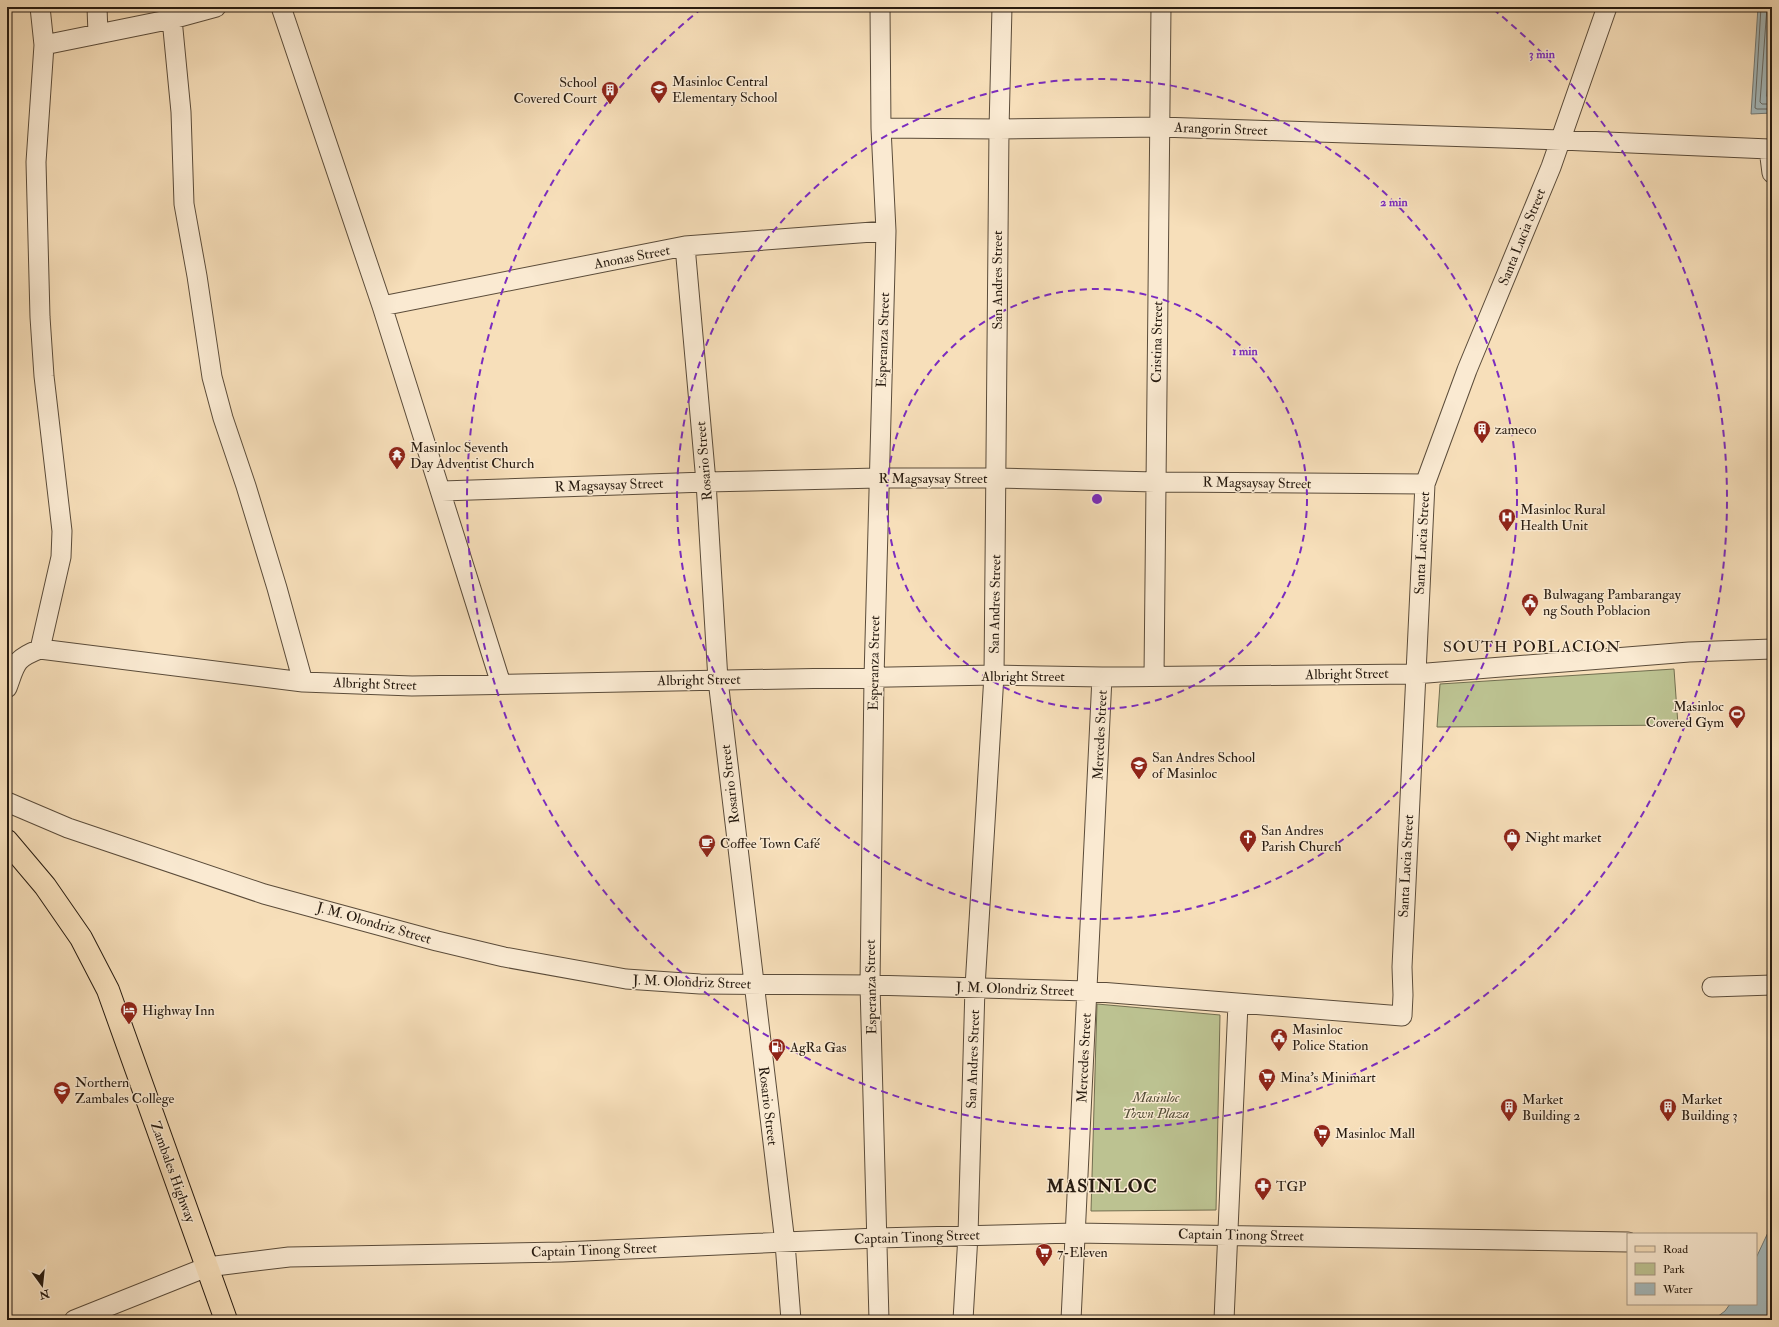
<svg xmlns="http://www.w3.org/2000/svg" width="1779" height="1327" font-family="'IM FELL Double Pica',serif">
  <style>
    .green { fill: #bcc291; stroke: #726e50 }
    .water { fill: #a4b9bc; stroke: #727a77 }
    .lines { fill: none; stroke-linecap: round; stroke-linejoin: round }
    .shore { stroke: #666a66; stroke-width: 1 }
    .minor-casing { stroke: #5b4c3a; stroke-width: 21 }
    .major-casing { stroke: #271b10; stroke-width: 24 }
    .minor { stroke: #faead2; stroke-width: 19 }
    .major { stroke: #f7dfba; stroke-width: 22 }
    .ring { fill: none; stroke: #7b2cbf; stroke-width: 2; stroke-dasharray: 7 5 }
    .labels { text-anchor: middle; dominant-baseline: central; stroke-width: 3; stroke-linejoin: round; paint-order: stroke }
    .poi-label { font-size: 14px; fill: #271b10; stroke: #faead2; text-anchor: start }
    .street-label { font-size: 14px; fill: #271b10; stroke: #faead2 }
    .park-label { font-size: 14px; font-style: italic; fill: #544d37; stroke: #faead2 }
    .quarter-label { font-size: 16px; letter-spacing: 1px; fill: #271b10; stroke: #faead2 }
    .district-label { font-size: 18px; font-weight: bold; letter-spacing: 1px; fill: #271b10; stroke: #faead2 }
    .centre { fill: #7b2cbf; stroke: #faead2; stroke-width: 2 }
    .ring-label { font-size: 12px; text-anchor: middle; font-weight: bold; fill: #7b2cbf; stroke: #faead2; stroke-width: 3; stroke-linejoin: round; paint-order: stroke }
  </style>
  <rect width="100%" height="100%" fill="#f7dfba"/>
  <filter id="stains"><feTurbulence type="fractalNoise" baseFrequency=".005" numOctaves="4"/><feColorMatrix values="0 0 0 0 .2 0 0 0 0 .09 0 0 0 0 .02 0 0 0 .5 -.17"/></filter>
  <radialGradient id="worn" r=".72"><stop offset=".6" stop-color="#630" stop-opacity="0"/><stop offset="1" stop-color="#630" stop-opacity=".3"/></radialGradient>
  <path class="green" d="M1674,669L1678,725L1437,727L1440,684Z
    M1097,1004L1220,1015L1216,1210L1091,1211Z"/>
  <path class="water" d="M1758,7H1772V113L1751,114Z
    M1772,1224V1320H1713L1725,1311L1730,1304H1756V1258Z"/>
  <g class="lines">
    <path class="shore" d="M1761,7L1755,108L1757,109H1772
      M1767,7L1760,102L1762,104H1772
      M1772,14L1767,96L1768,98H1772"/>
    <defs>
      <path id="minor" d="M97,7L98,34
        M281,7L382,306L501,684
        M172,19L181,112L184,204L197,276L212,377L223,418L246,486L277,588L303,682
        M44,45L172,19L216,7
        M881,128L999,129L1160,127L1561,140L1769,149L1772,173
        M685,246L706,482L718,680L785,1243L791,1320
        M382,306L685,246L886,231
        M442,491L706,482L878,478H996L1155,482L1425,484
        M40,649L61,557L62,531L44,376L40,317L36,162L44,45L40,7
        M1154,676L1161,7
        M7,688C16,664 14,659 40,649L303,682L412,686L994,675L1102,677L1415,674L1689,652L1772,649
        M7,802L68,828L264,894L437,941L504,957L626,979L700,984L870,985L1087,991L1402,1016L1403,995L1402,967L1425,484L1467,370L1551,167L1607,7
        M1712,987L1772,985
        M74,1320L207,1267L289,1257L562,1252L877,1238L1075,1233L1628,1242
        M879,1320L870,985L874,678L886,231L881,128L880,7
        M963,1320L968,1235L975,987L994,675L999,129L1002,7
        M1071,1320L1102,677
        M1224,1320L1238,1004"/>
      <path id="major" d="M7,841L45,886L81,938L108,990L226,1320"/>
    </defs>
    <use href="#minor" class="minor-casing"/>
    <use href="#major" class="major-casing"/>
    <use href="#minor" class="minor"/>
    <use href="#major" class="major"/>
  </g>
  <g class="ring">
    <circle cx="1097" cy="499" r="210"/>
    <circle cx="1097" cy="499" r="420"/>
    <path d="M1493 9A630 630 0 1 1 701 9"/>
  </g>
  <defs>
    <symbol id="school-pin" viewBox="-11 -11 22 30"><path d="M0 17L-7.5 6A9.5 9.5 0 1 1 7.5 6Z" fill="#8f2418" stroke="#faead2"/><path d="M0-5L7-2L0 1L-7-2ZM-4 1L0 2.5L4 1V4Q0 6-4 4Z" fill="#fff"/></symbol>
    <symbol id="building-pin" viewBox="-11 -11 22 30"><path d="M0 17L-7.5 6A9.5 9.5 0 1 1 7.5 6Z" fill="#8f2418" stroke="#faead2"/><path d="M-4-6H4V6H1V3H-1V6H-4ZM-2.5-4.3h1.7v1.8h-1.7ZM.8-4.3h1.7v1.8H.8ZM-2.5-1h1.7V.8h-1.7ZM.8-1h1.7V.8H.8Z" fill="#fff"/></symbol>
    <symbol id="temple-pin" viewBox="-11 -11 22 30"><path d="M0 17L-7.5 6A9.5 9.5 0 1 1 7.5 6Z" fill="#8f2418" stroke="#faead2"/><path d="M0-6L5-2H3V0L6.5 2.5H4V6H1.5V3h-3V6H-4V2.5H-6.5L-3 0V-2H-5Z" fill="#fff"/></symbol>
    <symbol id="hospital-pin" viewBox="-11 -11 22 30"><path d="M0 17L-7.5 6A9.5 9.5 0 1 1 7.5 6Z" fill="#8f2418" stroke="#faead2"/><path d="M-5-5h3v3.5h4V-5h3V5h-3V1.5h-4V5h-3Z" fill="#fff"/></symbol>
    <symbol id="civic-pin" viewBox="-11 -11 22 30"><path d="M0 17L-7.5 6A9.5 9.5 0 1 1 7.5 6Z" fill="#8f2418" stroke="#faead2"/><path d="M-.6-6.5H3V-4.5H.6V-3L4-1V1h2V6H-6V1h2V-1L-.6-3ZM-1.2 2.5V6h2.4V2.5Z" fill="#fff"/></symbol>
    <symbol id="stadium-pin" viewBox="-11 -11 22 30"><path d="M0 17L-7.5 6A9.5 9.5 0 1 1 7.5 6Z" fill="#8f2418" stroke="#faead2"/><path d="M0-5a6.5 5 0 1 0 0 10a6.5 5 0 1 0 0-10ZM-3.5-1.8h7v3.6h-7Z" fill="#fff"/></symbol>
    <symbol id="shop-pin" viewBox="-11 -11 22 30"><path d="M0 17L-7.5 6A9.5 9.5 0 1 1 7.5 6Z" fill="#8f2418" stroke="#faead2"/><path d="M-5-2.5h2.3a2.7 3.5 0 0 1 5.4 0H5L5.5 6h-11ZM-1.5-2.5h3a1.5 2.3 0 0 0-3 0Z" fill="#fff"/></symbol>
    <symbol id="church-pin" viewBox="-11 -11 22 30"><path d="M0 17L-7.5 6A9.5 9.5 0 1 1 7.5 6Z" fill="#8f2418" stroke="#faead2"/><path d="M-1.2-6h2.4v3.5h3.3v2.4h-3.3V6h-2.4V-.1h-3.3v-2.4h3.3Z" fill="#fff"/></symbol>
    <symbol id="cafe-pin" viewBox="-11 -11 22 30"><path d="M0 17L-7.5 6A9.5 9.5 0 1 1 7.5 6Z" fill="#8f2418" stroke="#faead2"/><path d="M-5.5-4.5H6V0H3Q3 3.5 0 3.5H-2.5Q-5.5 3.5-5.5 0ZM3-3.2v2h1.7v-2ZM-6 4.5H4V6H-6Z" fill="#fff"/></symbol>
    <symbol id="hotel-pin" viewBox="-11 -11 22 30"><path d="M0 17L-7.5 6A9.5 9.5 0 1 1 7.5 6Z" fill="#8f2418" stroke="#faead2"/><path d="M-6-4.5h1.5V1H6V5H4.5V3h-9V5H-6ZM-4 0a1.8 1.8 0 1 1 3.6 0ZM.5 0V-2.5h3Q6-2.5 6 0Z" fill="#fff"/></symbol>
    <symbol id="fuel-pin" viewBox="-11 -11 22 30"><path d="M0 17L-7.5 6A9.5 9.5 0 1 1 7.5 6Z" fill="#8f2418" stroke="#faead2"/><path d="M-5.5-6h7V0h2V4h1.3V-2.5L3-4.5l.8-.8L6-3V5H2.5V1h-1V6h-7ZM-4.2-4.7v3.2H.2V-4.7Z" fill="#fff"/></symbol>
    <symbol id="supermarket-pin" viewBox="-11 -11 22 30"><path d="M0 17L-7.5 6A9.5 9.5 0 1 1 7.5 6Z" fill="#8f2418" stroke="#faead2"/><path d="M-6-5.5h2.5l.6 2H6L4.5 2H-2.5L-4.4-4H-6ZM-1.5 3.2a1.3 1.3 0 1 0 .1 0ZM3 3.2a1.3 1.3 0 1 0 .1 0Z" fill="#fff"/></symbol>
    <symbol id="university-pin" viewBox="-11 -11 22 30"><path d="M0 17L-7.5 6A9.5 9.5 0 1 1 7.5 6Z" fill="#8f2418" stroke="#faead2"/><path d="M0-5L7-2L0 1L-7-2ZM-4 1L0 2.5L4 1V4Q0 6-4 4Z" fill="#fff"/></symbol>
    <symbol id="pharmacy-pin" viewBox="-11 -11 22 30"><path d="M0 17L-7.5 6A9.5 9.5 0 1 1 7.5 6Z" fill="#8f2418" stroke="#faead2"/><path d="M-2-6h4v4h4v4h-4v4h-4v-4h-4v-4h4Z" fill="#fff"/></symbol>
  </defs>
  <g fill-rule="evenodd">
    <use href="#school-pin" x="649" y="79" width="20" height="27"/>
    <use href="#building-pin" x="600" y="80" width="20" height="27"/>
    <use href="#building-pin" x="1472" y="419" width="20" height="27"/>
    <use href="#temple-pin" x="387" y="445" width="20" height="27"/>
    <use href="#hospital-pin" x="1497" y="507" width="20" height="27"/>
    <use href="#civic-pin" x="1520" y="592" width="20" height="27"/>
    <use href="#stadium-pin" x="1727" y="704" width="20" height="27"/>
    <use href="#school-pin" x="1129" y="755" width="20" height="27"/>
    <use href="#shop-pin" x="1502" y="827" width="20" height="27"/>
    <use href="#church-pin" x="1238" y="828" width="20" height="27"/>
    <use href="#cafe-pin" x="697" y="833" width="20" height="27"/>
    <use href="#hotel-pin" x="119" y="1000" width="20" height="27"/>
    <use href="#civic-pin" x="1269" y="1027" width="20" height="27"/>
    <use href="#fuel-pin" x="767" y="1037" width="20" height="27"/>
    <use href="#supermarket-pin" x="1257" y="1067" width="20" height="27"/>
    <use href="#university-pin" x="52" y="1080" width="20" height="27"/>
    <use href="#building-pin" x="1499" y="1097" width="20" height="27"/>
    <use href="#building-pin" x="1658" y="1097" width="20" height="27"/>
    <use href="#supermarket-pin" x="1312" y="1123" width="20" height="27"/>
    <use href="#pharmacy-pin" x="1253" y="1176" width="20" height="27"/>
    <use href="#supermarket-pin" x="1034" y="1242" width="20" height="27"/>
  </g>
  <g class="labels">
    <g class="poi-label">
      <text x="672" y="81">Masinloc Central<tspan x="672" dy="16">Elementary School</tspan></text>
      <text x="597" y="82" text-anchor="end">School<tspan x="597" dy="16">Covered Court</tspan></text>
      <text x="1495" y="429">zameco</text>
      <text x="410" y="447">Masinloc Seventh<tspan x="410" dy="16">Day Adventist Church</tspan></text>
      <text x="1520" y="509">Masinloc Rural<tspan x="1520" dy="16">Health Unit</tspan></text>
      <text x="1543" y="594">Bulwagang Pambarangay<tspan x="1543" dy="16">ng South Poblacion</tspan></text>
      <text x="1724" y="706" text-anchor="end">Masinloc<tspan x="1724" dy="16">Covered Gym</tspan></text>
      <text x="1152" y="757">San Andres School<tspan x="1152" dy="16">of Masinloc</tspan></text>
      <text x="1261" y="830">San Andres<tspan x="1261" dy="16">Parish Church</tspan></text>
      <text x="1525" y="837">Night market</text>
      <text x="720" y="843">Coffee Town Café</text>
      <text x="142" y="1010">Highway Inn</text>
      <text x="1292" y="1029">Masinloc<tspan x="1292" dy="16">Police Station</tspan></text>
      <text x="790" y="1047">AgRa Gas</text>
      <text x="1280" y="1077">Mina's Minimart</text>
      <text x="75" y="1082">Northern<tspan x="75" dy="16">Zambales College</tspan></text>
      <text x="1522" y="1099">Market<tspan x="1522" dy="16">Building 2</tspan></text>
      <text x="1681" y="1099">Market<tspan x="1681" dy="16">Building 3</tspan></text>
      <text x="1335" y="1133">Masinloc Mall</text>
      <text x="1276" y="1186">TGP</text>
      <text x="1057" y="1252">7-Eleven</text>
    </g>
    <g class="street-label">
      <text transform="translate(1221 129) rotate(2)">Arangorin Street</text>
      <text transform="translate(1522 237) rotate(-68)">Santa Lucia Street</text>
      <text transform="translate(632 257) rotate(-11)">Anonas Street</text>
      <text transform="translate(997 280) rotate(-90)">San Andres Street</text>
      <text transform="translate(883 340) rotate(-88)">Esperanza Street</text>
      <text transform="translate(1157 342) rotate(-89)">Cristina Street</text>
      <text transform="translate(704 461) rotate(-95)">Rosario Street</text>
      <text x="933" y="478">R Magsaysay Street</text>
      <text transform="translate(1257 483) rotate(1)">R Magsaysay Street</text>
      <text transform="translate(609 485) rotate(-2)">R Magsaysay Street</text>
      <text transform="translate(1422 543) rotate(-87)">Santa Lucia Street</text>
      <text transform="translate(995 604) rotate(-89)">San Andres Street</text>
      <text transform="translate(874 663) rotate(-89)">Esperanza Street</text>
      <text transform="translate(1347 674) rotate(-1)">Albright Street</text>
      <text x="1023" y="676">Albright Street</text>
      <text transform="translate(699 680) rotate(-1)">Albright Street</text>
      <text transform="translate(375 684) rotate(2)">Albright Street</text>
      <text transform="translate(1100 735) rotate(-87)">Mercedes Street</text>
      <text transform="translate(730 784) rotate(-97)">Rosario Street</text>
      <text transform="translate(1406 866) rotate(-87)">Santa Lucia Street</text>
      <text transform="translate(374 923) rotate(16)">J. M. Olondriz Street</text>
      <text transform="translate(692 982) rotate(2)">J. M. Olondriz Street</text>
      <text transform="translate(871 987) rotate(-91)">Esperanza Street</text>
      <text transform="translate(1015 989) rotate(2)">J. M. Olondriz Street</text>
      <text transform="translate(1084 1058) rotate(-87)">Mercedes Street</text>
      <text transform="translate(973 1059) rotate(-88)">San Andres Street</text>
      <text transform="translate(768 1106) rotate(83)">Rosario Street</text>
      <text transform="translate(173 1172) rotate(70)">Zambales Highway</text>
      <text transform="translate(1241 1235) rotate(1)">Captain Tinong Street</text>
      <text transform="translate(917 1237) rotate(-2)">Captain Tinong Street</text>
      <text transform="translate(594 1250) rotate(-2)">Captain Tinong Street</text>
    </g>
    <g class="park-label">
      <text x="1156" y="1097">Masinloc<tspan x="1156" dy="16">Town Plaza</tspan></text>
    </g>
    <g class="quarter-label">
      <text x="1532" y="647">SOUTH POBLACION</text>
    </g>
    <g class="district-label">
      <text x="1102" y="1186">MASINLOC</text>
    </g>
  </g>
  <circle cx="1097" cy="499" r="6" class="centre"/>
  <g class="ring-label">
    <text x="1542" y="58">3 min</text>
    <text x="1394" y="206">2 min</text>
    <text x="1245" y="355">1 min</text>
  </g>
  <rect width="1779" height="1327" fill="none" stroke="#f7dfba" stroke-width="24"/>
  <rect x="8" y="8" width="1763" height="1311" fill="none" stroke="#271b10" stroke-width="2"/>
  <rect x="12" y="12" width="1755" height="1303" fill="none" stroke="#271b10"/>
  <rect x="1627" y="1233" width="130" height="72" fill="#faead2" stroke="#a69784"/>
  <rect x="1635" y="1246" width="20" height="6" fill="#f7dfba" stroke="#a69784"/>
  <text x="1663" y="1253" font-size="12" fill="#271b10">Road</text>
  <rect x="1635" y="1263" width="20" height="12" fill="#bcc291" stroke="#a69784"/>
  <text x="1663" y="1273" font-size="12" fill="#271b10">Park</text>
  <rect x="1635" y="1283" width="20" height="12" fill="#a4b9bc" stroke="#a69784"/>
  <text x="1663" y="1293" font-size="12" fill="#271b10">Water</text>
  <g transform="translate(42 1285) rotate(165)" stroke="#faead2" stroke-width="3" paint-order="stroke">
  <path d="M0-3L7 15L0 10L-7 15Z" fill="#271b10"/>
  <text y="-6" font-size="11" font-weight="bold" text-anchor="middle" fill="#271b10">N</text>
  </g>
  <rect width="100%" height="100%" filter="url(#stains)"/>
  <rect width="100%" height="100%" fill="url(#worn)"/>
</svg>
